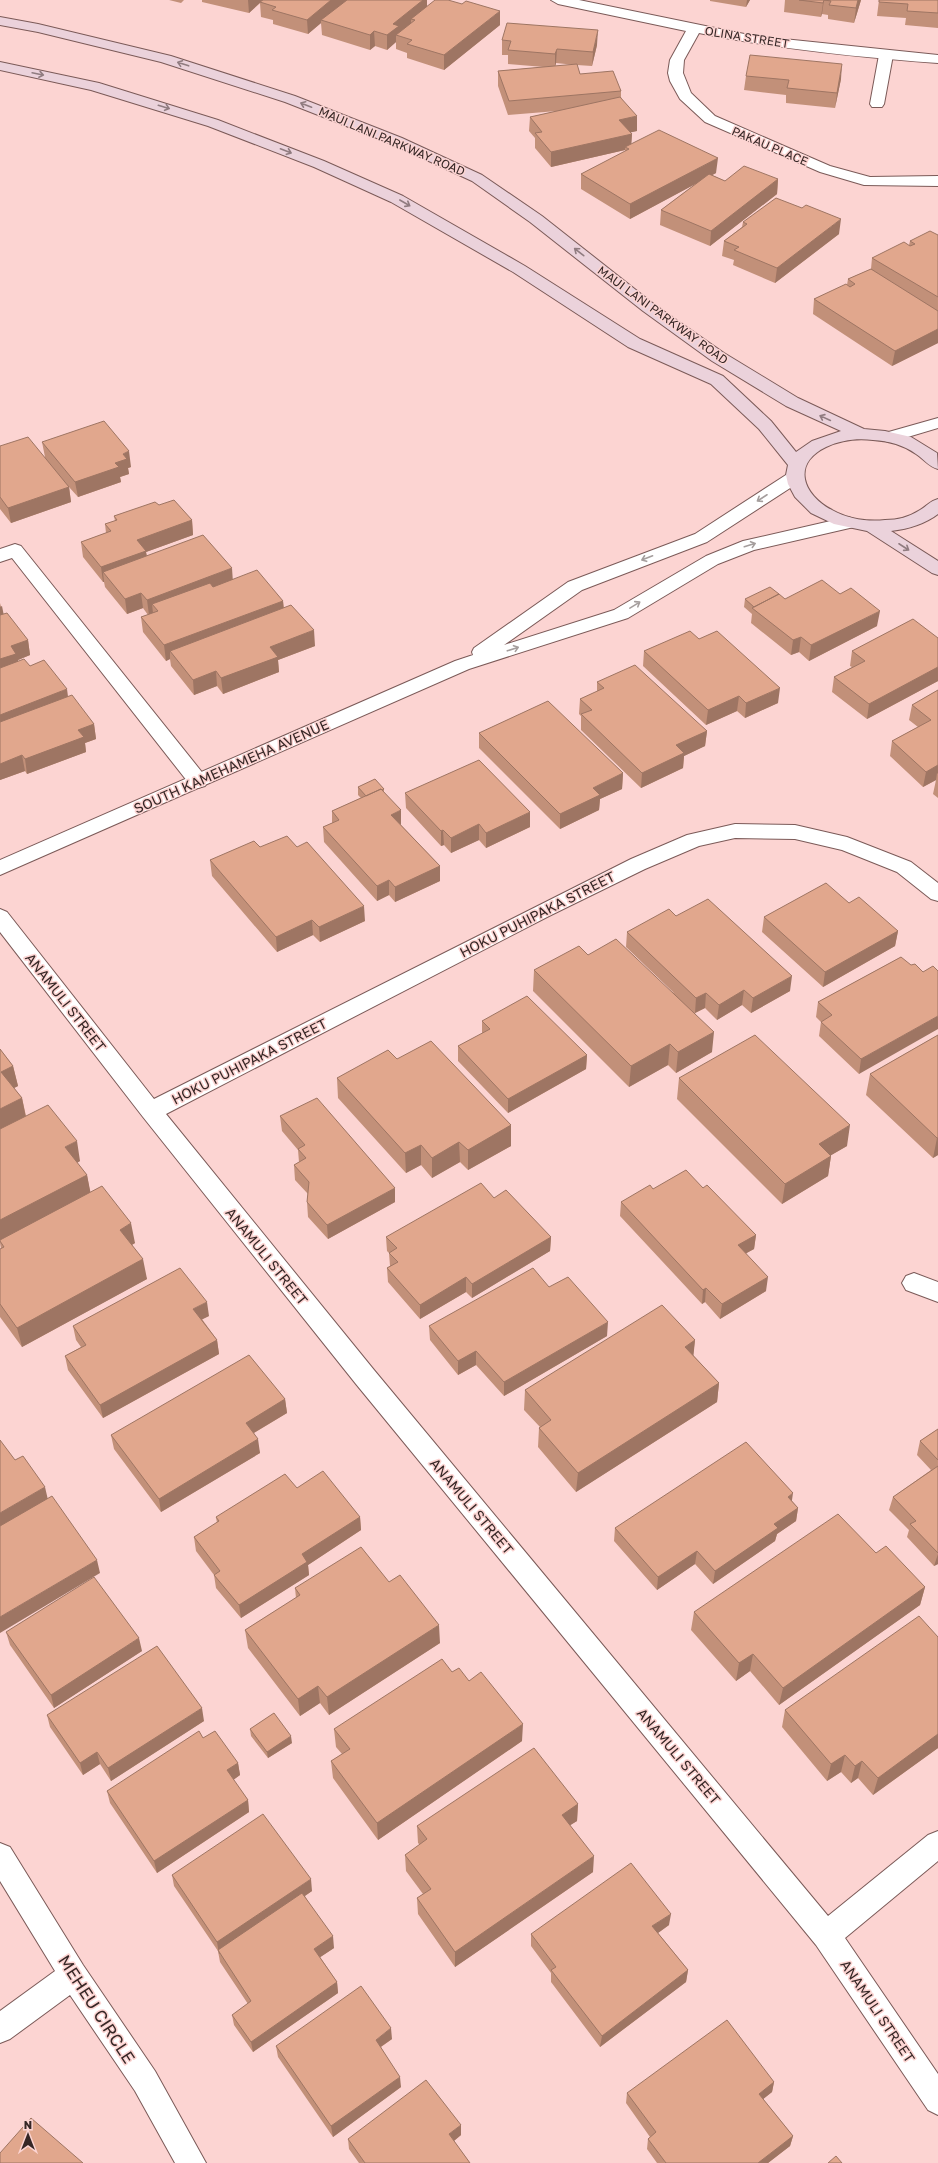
<svg xmlns="http://www.w3.org/2000/svg" width="938" height="2163" font-family="'Golos Text',sans-serif">
  <style>
    .lines { fill: none; stroke-linecap: round; stroke-linejoin: round }
    .service-casing { stroke: #7b5a58; stroke-width: 2 }
    .minor-casing { stroke: #7b5a58; stroke-width: 2 }
    .secondary-casing { stroke: #7b5a58; stroke-width: 2 }
    .service { fill: #fff; fill-rule: evenodd }
    .minor { fill: #fff; fill-rule: evenodd }
    .secondary { fill: #ebd2db; fill-rule: evenodd }
    .wall { fill: #c29079; fill-rule: evenodd }
    .shaded-wall { fill: #9e7563 }
    .building { fill: #e1a78d; stroke: #9e7563 }
    .oneway { stroke: #907c80 }
    .oneway2 { stroke: #a59e9d }
    .labels { text-anchor: middle; dominant-baseline: central; stroke-width: 3; stroke-linejoin: round; paint-order: stroke }
    .far-street-label { font-size: 12px; fill: #362726; stroke: #fcd4d2 }
    .street-label { font-size: 14px; fill: #362726; stroke: #fcd4d2 }
    .near-street-label { font-size: 17px; fill: #362726; stroke: #fcd4d2 }
  </style>
  <rect width="100%" height="100%" fill="#fcd4d2"/>
  <g class="lines">
    <defs>
      <path id="service" d="M886,51L891,52L893,55L884,104L882,107H872L870,104L879,55L881,52Z
        M15,544L21,546L205,776L208,781L205,786L198,788L191,786L12,558L0,562V549Z"/>
      <path id="minor" d="M551,0H579L754,36L938,55V63C858,57 778,49 699,33L684,60L683,73L691,93L715,116L830,166L870,177L938,176V186L864,185L820,172L705,122L680,99L670,81L668,73L670,60L686,31L558,4Z
        M938,418V428L891,442L885,441L882,437L885,433Z
        M795,472L801,473L804,477L801,481L707,542L582,590L504,645L614,610L706,556L743,541L848,517L854,519L857,523L854,527L754,550L718,564L628,618L469,669L0,875V860L455,661L473,655L472,652L474,648L568,582L695,534L789,473Z
        M735,824L795,825L847,837L911,862L938,883V901L931,899L897,872L842,850L795,839L735,838L699,846L645,869L549,916L166,1114L374,1370L828,1916L928,1835L938,1831V1861L845,1938L938,2074V2115L928,2110L816,1945L356,1384L143,1117L0,932V909L7,912L154,1099L631,859L687,835Z
        M914,1273L938,1282V1302L906,1290L902,1283L906,1276Z
        M0,1843L10,1847L83,1965L155,2071L206,2163H175L135,2091L70,1995L10,2039L0,2043V2011L55,1971L0,1881Z"/>
      <path id="secondary" d="M0,17L38,24L171,56L295,96L402,138L482,175L542,216L655,305L724,353L798,398L864,429L885,431L911,437L937,453L938,469C929,467 924,459 916,454C904,445 889,441 873,440C857,438 841,440 826,447C791,464 803,495 832,510C848,519 868,522 885,520C898,520 909,517 920,510C927,506 930,501 938,499V514C925,524 908,529 891,531L938,561V575L932,573L867,531L834,524L811,513L795,497L788,484L786,475L788,465L759,429L711,384L628,347L513,272L391,202L314,167L208,126L91,90L0,70V62L99,83L218,120L324,161L403,196L525,266L640,339L723,376L771,421L796,452L812,441L841,431L786,406L712,361L643,311L530,222L472,181L392,144L285,102L161,62L38,32L0,25Z"/>
    </defs>
    <use href="#service" class="service-casing"/>
    <use href="#minor" class="minor-casing"/>
    <use href="#secondary" class="secondary-casing"/>
    <use href="#service" class="service"/>
    <use href="#minor" class="minor"/>
    <use href="#secondary" class="secondary"/>
  </g>
  <path class="wall" d="M169,0H184L181,3Z
    M202,0H427V7L500,25L444,70L407,58V53L396,49V42L387,50L375,46L370,50L322,35L321,23L308,34L273,24V20L261,17L260,3L249,13L202,2Z
    M710,0H750L746,7L710,1Z
    M785,0H861L854,23L828,19V15L822,14L821,17L784,12Z
    M879,0H938V28L905,25L906,18L877,16Z
    M502,40L597,45L592,66L577,65L580,74L621,91V97L637,131L630,132L632,134L631,144L716,173L712,175L725,181L778,179L777,194L710,246L660,225L661,210L697,183L630,219L581,189V174L625,152V150L551,167L535,148V138L529,131L530,117L557,111L508,115L498,86V71L544,67L508,64V55H502ZM556,63L575,65L555,66Z
    M746,76L841,79L835,108L786,103V95L744,90Z
    M802,208L839,234L775,283L733,265L734,260L722,256L724,241L742,227L743,222Z
    M938,235V343L892,366L813,314L814,299L847,285L848,279L871,269L872,258L909,245L910,241Z
    M42,442L131,467L128,468L129,474L120,477L121,482L78,497L69,487L71,502L11,523L0,509V446L45,457Z
    M159,505L192,520L193,535L146,552L147,556L233,579L283,601L284,608L315,646L278,660L279,672L223,694L217,686L194,695L171,666L170,659L166,661L143,632L141,617L148,615L143,608L127,614L105,587L104,582H103L83,557L81,542L106,533L105,524L115,521L114,516Z
    M745,599H785L877,626L809,661L799,652L791,655L751,623L752,614L744,607Z
    M0,603L3,614L28,640L30,655L18,660V661L30,666L68,697L94,724L96,739L85,743L86,752L27,774L25,771L0,780Z
    M938,638V681L867,719L832,692L834,677L852,667L850,666L852,651Z
    M699,639L778,703L745,718L737,711L706,725L643,666L644,651Z
    M597,682L707,731L705,746L684,756L683,768L641,788L581,730V716L579,714L580,699L597,692Z
    M938,690V798L933,794L936,780L923,787L890,756L892,741L918,727L909,720L912,705Z
    M479,733L623,773L622,789L600,799L599,810L560,829L479,748Z
    M358,787L384,789V792L401,825L440,866V881L395,902L389,895L377,901L324,842L323,827L332,823V811L361,798L358,795Z
    M405,793L530,827L486,848L479,840L451,853L444,845L441,846L406,808Z
    M260,847L365,921L320,942L313,935L277,952L212,876L210,860Z
    M849,903L898,931L895,946L823,987L762,932L764,917Z
    M676,916L790,991L751,1013L742,1005L717,1020L705,1008L695,1013L712,1052L676,1073L668,1065L629,1087L533,991L534,970L588,955L674,993L626,947L627,932Z
    M901,957L859,1074L819,1036L821,1022L816,1017L818,1002Z
    M482,1021L587,1055L586,1069L508,1113L458,1061V1046L482,1034Z
    M938,1035V1155L933,1158L866,1095L870,1074Z
    M0,1049L13,1066L18,1086L14,1088L22,1098L26,1116L80,1161L77,1163L87,1175L90,1192L135,1243L132,1245L147,1279L22,1347L0,1317V1249H1L0,1243Z
    M397,1059L511,1125V1146L468,1170L460,1162L432,1178L421,1165L406,1173L338,1098L337,1078Z
    M679,1078L847,1146L831,1155V1156L828,1176L782,1204L677,1099Z
    M280,1116L395,1202L328,1239L308,1217L307,1202L308,1194L295,1180L294,1165L299,1162L298,1150L282,1131Z
    M703,1188L756,1235L754,1249L746,1253L766,1291L720,1319L705,1302L702,1304L620,1216L621,1202Z
    M494,1198L551,1237L550,1251L472,1298L466,1292L420,1319L388,1282L387,1268L390,1266L389,1253L387,1251L386,1237Z
    M549,1287L607,1336L504,1396L476,1365L458,1375L430,1340L429,1326Z
    M209,1316L202,1319L217,1340L219,1354L103,1418L68,1370L65,1356L81,1347L76,1340L73,1326Z
    M695,1340L693,1355L719,1383L717,1402L576,1492L538,1447L539,1428L540,1427L524,1410L525,1390Z
    M285,1399L287,1413L254,1433L260,1453L161,1512L114,1449L111,1435Z
    M938,1429V1564L934,1566L907,1537L909,1530L889,1510L893,1497L931,1470L917,1455L920,1441Z
    M297,1488L360,1517L361,1530L308,1565L309,1575L241,1618L216,1588L214,1575L196,1551L194,1537L217,1523L216,1517Z
    M792,1501L798,1508L796,1521L777,1534L775,1541L713,1584L695,1564L657,1590L614,1541L615,1528Z
    M876,1553L925,1587L920,1605L779,1705L750,1671L736,1681L691,1630L694,1612Z
    M389,1582L440,1643L329,1715L320,1703L300,1716L248,1648L245,1630L296,1598L295,1588Z
    M6,1632L142,1651L54,1708L10,1645Z
    M938,1637V1748L873,1795L858,1778L851,1783L841,1772L827,1781L782,1727L785,1710Z
    M452,1672L469,1681L522,1741L378,1840L333,1778L331,1761L342,1754L336,1747L334,1729Z
    M47,1715L204,1721L111,1781L100,1764L83,1775L50,1727Z
    M250,1729L292,1743L268,1758L251,1736Z
    M203,1738L238,1763L240,1775L233,1780L248,1800L249,1812L157,1873L110,1803L107,1791Z
    M578,1804L577,1821L570,1825L593,1872L455,1967L418,1914L417,1898L423,1894L406,1871L405,1855L420,1845L418,1843L417,1826Z
    M172,1875L312,1891L305,1896L334,1948L320,1957L337,1982L338,1993L253,2052L234,2025L232,2015L248,2004L220,1962L218,1951L174,1886Z
    M669,1925L658,1933L688,1970L686,1982L600,2047L551,1982V1973L531,1946V1934Z
    M392,2039L381,2047L401,2087L333,2137L278,2057L276,2046Z
    M774,2082L772,2092L763,2099L793,2136L790,2146L768,2163H657L647,2149L648,2139L650,2137L626,2103L627,2093Z
    M461,2135L454,2141L470,2163H359L349,2149L348,2139Z"/>
  <path class="shaded-wall" d="M248,0H263L249,13Z
    M331,0H349L321,20V23L308,34L307,20Z
    M423,0H427V11L415,20L411,19V24L396,35V42L387,50V35L393,24Z
    M747,0H750L746,7Z
    M824,0L822,14L821,17L823,3Z
    M858,0H861L854,23L856,8Z
    M500,11V25L444,70V55Z
    M598,30L597,45L592,66L593,52Z
    M374,31L375,46L370,50V35Z
    M557,49L556,63L555,68V54Z
    M842,64L841,79L835,108L837,93Z
    M637,116V131L619,135V120Z
    M632,134L631,149L625,147V150L551,167V152Z
    M718,158L716,173L630,219V204Z
    M778,179L777,194L710,246L711,231Z
    M841,219L839,234L775,283L777,268Z
    M938,329V343L892,366L895,351Z
    M129,451L131,467L128,468L129,474L120,477L121,482L78,497L75,482L115,463L123,454Z
    M69,487L71,502L11,523L8,508Z
    M192,520L193,535L146,552L148,566L103,572L104,582H103L101,567L137,540Z
    M232,568L233,583L152,604L153,613L149,615L147,600Z
    M141,593L143,608L127,614L125,599Z
    M283,601L284,616L170,651V659L166,661L164,645Z
    M2,606L5,621L0,623V607Z
    M880,611L877,626L809,661L811,645Z
    M314,630L315,646L278,660L279,672L223,694L221,678L270,647Z
    M801,637L799,652L791,655L793,640Z
    M28,640L30,655L18,660L19,669L0,676V659L11,646Z
    M938,667V681L867,719L869,704Z
    M216,671L217,686L194,695L193,680Z
    M780,688L778,703L745,718L746,703Z
    M67,689L69,704L0,731V715Z
    M739,696L737,711L706,725L708,710Z
    M94,724L96,739L85,743L86,752L27,774L25,759L78,730Z
    M707,731L705,746L684,756L683,768L641,788L642,773L676,745Z
    M22,755L25,771L0,780V764Z
    M938,765V774L937,773L936,780L923,787L926,772Z
    M623,773L622,789L600,799L599,810L560,829V814L593,788Z
    M401,810V825L391,815Z
    M530,812V827L486,848V833Z
    M479,824V840L451,853V838Z
    M443,830L444,845L441,846V831Z
    M440,866V881L395,902V887Z
    M389,880V895L377,901V886Z
    M364,906L365,921L320,942L319,927Z
    M312,920L313,935L277,952L276,937Z
    M898,931L895,946L823,987L825,972Z
    M792,976L790,991L751,1013L753,998Z
    M744,990L742,1005L717,1020L719,1005Z
    M706,993L705,1008L695,1013L696,998Z
    M938,1016V1029L859,1074L861,1059Z
    M714,1032L712,1052L676,1073L678,1052Z
    M670,1044L668,1065L629,1087L631,1066Z
    M587,1055L586,1069L508,1113V1099Z
    M13,1066L18,1086L6,1092L1,1072Z
    M22,1098L26,1118L0,1132V1109Z
    M511,1125V1146L468,1170V1150Z
    M850,1125L847,1146L816,1164L819,1144Z
    M937,1138H938V1155L933,1158Z
    M77,1141L80,1161L69,1167L65,1147Z
    M459,1142L460,1162L432,1178V1158Z
    M421,1145V1165L406,1173L405,1153Z
    M831,1156L828,1176L782,1204L785,1184Z
    M87,1175L91,1195L0,1241V1220Z
    M395,1188V1202L328,1239L327,1225Z
    M131,1223L135,1243L123,1250L120,1230Z
    M756,1235L754,1249L736,1259L738,1245Z
    M551,1237L550,1251L472,1298V1284Z
    M143,1259L147,1279L22,1347L17,1328Z
    M466,1277V1292L420,1319V1305Z
    M768,1277L766,1291L720,1319L722,1304Z
    M706,1288L705,1302L702,1304L703,1290Z
    M207,1302L209,1316L195,1323L193,1309Z
    M608,1322L607,1336L504,1396V1382Z
    M217,1340L219,1354L103,1418L100,1405Z
    M695,1340L693,1360L685,1347Z
    M476,1351V1365L458,1375V1361Z
    M719,1383L717,1402L576,1492L578,1473Z
    M285,1399L287,1413L247,1437L246,1423Z
    M258,1439L260,1453L161,1512L159,1499Z
    M45,1487L48,1500L0,1529V1513Z
    M793,1493L791,1507L788,1497Z
    M798,1508L796,1521L777,1534L775,1541L713,1584L715,1571L774,1524Z
    M360,1517L361,1530L308,1565L309,1575L241,1618L239,1605L302,1554Z
    M697,1551L695,1564L657,1590L658,1577Z
    M938,1554V1564L934,1566Z
    M97,1560L100,1573L0,1633V1617Z
    M925,1587L920,1605L779,1705L783,1688Z
    M439,1625L440,1643L329,1715L327,1697Z
    M139,1638L142,1651L54,1708L51,1695Z
    M753,1654L750,1671L736,1681L739,1663Z
    M318,1686L320,1703L300,1716L298,1699Z
    M202,1708L204,1721L111,1781L108,1768Z
    M523,1724L522,1741L378,1840L377,1823Z
    M938,1734V1748L873,1795L878,1778Z
    M291,1736L292,1743L268,1758L267,1752Z
    M97,1752L100,1764L83,1775L80,1763Z
    M845,1755L841,1772L827,1781L831,1764Z
    M862,1761L858,1778L851,1783L855,1766Z
    M238,1763L240,1775L229,1783L227,1770Z
    M248,1800L249,1812L157,1873L154,1861Z
    M578,1804L577,1821L561,1831L562,1815Z
    M594,1856L593,1872L455,1967V1952Z
    M311,1879L312,1891L219,1954L217,1942Z
    M671,1914L669,1925L651,1938L652,1926Z
    M333,1936L334,1948L316,1960L314,1949Z
    M688,1970L686,1982L600,2047L602,2036Z
    M337,1982L338,1993L253,2052L251,2042Z
    M391,2028L392,2039L376,2050V2040Z
    M400,2077L401,2087L333,2137L331,2126Z
    M774,2082L772,2092L757,2104L759,2094Z
    M461,2125V2135L450,2144L449,2134Z
    M793,2136L790,2146L768,2163H758Z"/>
  <path class="building" d="M263,0H331L307,20L272,10L276,7L260,2Z
    M347,0H423L393,24L399,26L387,35L374,31L370,35L321,20Z
    M435,0H448L462,4L466,1L500,11L444,55L407,44L412,40L396,35L415,20L411,19Z
    M799,0H858L856,8L829,5L831,1L824,0L823,3Z
    M879,0H938V13L907,11L908,4L879,2Z
    M507,23L598,30L593,52L557,49L555,54L508,50L511,41L502,40Z
    M750,55L842,64L837,93L787,88L789,80L746,76Z
    M577,64L580,74L613,71L621,91L509,101L498,71Z
    M620,97L637,116L619,120L632,134L551,152L535,133L542,132L530,117Z
    M659,130L718,158L630,204L581,174L629,149L625,147Z
    M744,166L778,179L711,231L661,210L709,174L725,181Z
    M776,198L802,208L806,205L841,219L777,268L734,250L739,247L724,241L747,224L743,222Z
    M930,231L938,235V297L872,258L904,242L910,246L915,244L910,241Z
    M871,269L938,311V329L895,351L814,299L846,284L850,287L855,284L848,279Z
    M104,421L129,451L123,454L127,459L115,463L119,467L75,482L42,442Z
    M28,437L69,487L8,508L0,497V446Z
    M174,500L192,520L137,540L146,551L101,567L81,542L111,531L105,524L117,520L114,516L155,502L159,505Z
    M203,535L232,568L147,600L141,593L125,599L103,572Z
    M257,570L283,601L164,645L141,617L158,611L152,604L210,583L213,587Z
    M822,580L840,594L851,588L880,611L811,645L801,637L793,640L752,608L779,594L785,599Z
    M770,587L779,594L754,607L745,599Z
    M291,605L314,630L270,647L278,657L221,678L216,671L193,680L170,651Z
    M7,613L28,640L11,646L16,654L0,659V615Z
    M913,619L938,638V667L869,704L834,677L865,661L852,651Z
    M690,631L699,639L717,631L780,688L746,703L739,696L708,710L644,651Z
    M24,659L30,666L44,660L67,689L0,715V668Z
    M635,665L707,731L676,745L684,753L642,773L581,714L592,710L580,699L604,688L597,682Z
    M938,690V765L926,772L892,741L931,720L912,705Z
    M72,695L94,724L78,730L84,737L25,759L22,755L0,764V722Z
    M548,701L623,773L593,788L600,795L560,814L479,733Z
    M479,760L530,812L486,833L479,824L451,838L443,830L441,831L405,793Z
    M375,779L384,789L382,790L381,789L366,796L358,787Z
    M381,789L401,810L391,815L440,866L395,887L389,880L377,886L323,827L339,820L332,811Z
    M287,836L297,847L307,842L364,906L319,927L312,920L276,937L210,860L254,841L260,847Z
    M826,883L849,903L859,897L898,931L825,972L764,917Z
    M708,899L792,976L753,998L744,990L719,1005L706,993L696,998L627,932L669,909L676,916Z
    M616,939L714,1032L678,1052L670,1044L631,1066L534,970L579,946L588,955Z
    M901,957L911,965L915,964L923,972L933,966L938,971V1016L861,1059L821,1022L832,1015L818,1002Z
    M527,996L587,1055L508,1099L458,1046L490,1029L482,1021Z
    M755,1035L850,1125L819,1144L831,1156L785,1184L679,1078Z
    M938,1035V1138H937L870,1074Z
    M431,1041L511,1125L468,1150L459,1142L432,1158L421,1145L405,1153L337,1078L388,1050L397,1059Z
    M0,1049L13,1066L1,1072L22,1098L0,1109Z
    M317,1098L395,1188L327,1225L307,1202L309,1182L294,1165L306,1158L298,1149L305,1145L280,1116Z
    M48,1105L77,1141L65,1147L87,1175L0,1220V1129Z
    M686,1170L703,1188L707,1185L756,1235L738,1245L768,1277L722,1304L706,1288L703,1290L621,1202L650,1185L653,1189Z
    M481,1183L494,1198L506,1190L551,1237L472,1284L466,1277L420,1305L387,1268L398,1262L389,1253L397,1248L386,1237Z
    M102,1186L131,1223L120,1230L143,1259L17,1328L0,1304V1249L4,1247L0,1241V1240Z
    M180,1268L207,1302L193,1309L217,1340L100,1405L65,1356L86,1345L73,1326Z
    M533,1268L549,1287L568,1277L608,1322L504,1382L476,1351L458,1361L429,1326Z
    M662,1305L695,1340L685,1347L719,1383L578,1473L539,1428L551,1420L525,1390Z
    M249,1355L285,1399L246,1423L258,1439L159,1499L111,1435Z
    M938,1429V1460L920,1441Z
    M0,1440L15,1460L23,1456L45,1487L0,1513Z
    M746,1442L793,1493L788,1497L798,1508L774,1524L778,1528L715,1571L697,1551L658,1577L615,1528Z
    M938,1466V1553L910,1524L916,1521L893,1497Z
    M323,1471L360,1517L302,1554L307,1562L239,1605L214,1575L220,1571L194,1537L219,1521L216,1517L285,1474L297,1488Z
    M52,1496L97,1560L0,1617V1526Z
    M838,1514L876,1553L886,1546L925,1587L783,1688L753,1654L739,1663L694,1612Z
    M361,1547L389,1582L400,1575L439,1625L327,1697L318,1686L298,1699L245,1630L300,1595L295,1588Z
    M94,1577L139,1638L51,1695L6,1632Z
    M919,1616L938,1637V1734L878,1778L862,1761L855,1766L845,1755L831,1764L785,1710Z
    M157,1646L202,1708L108,1768L97,1752L80,1763L47,1715Z
    M442,1659L452,1672L459,1668L469,1681L481,1672L523,1724L377,1823L331,1761L350,1749L334,1729Z
    M274,1713L291,1736L267,1752L250,1729Z
    M199,1731L203,1738L215,1731L238,1763L227,1770L248,1800L154,1861L107,1791Z
    M534,1748L578,1804L562,1815L594,1856L455,1952L417,1898L431,1889L405,1855L427,1839L417,1826Z
    M263,1814L311,1879L217,1942L172,1875Z
    M631,1863L671,1914L652,1926L688,1970L602,2036L551,1970L556,1967L531,1934Z
    M302,1893L333,1936L314,1949L337,1982L251,2042L232,2015L251,2001L218,1950Z
    M361,1986L391,2028L376,2040L400,2077L331,2126L276,2046Z
    M727,2020L774,2082L759,2094L793,2136L758,2163H666L648,2139L656,2132L627,2093Z
    M426,2080L461,2125L449,2134L470,2163H365L348,2139Z
    M31,2118L83,2163H0V2153Z
    M836,2156L842,2163H828Z"/>
  <defs><path id="oneway-shaft" d="M-6 0H5M1.5-3L5.5 0L1.5 3" fill="none" stroke-width="1.6" stroke-linecap="round" stroke-linejoin="round"/></defs>
  <g class="oneway">
    <use href="#oneway-shaft" transform="translate(183 64) rotate(-162)"/>
    <use href="#oneway-shaft" transform="translate(38 74) rotate(12)"/>
    <use href="#oneway-shaft" transform="translate(306 105) rotate(-159)"/>
    <use href="#oneway-shaft" transform="translate(164 107) rotate(17)"/>
    <use href="#oneway-shaft" transform="translate(286 151) rotate(21)"/>
    <use href="#oneway-shaft" transform="translate(405 203) rotate(30)"/>
    <use href="#oneway-shaft" transform="translate(579 252) rotate(-142)"/>
    <use href="#oneway-shaft" transform="translate(825 418) rotate(-155)"/>
    <use href="#oneway-shaft" transform="translate(904 547) rotate(33)"/>
  </g>
  <g class="oneway2">
    <use href="#oneway-shaft" transform="translate(762 498) rotate(147)"/>
    <use href="#oneway-shaft" transform="translate(750 545) rotate(-17)"/>
    <use href="#oneway-shaft" transform="translate(647 558) rotate(159)"/>
    <use href="#oneway-shaft" transform="translate(635 605) rotate(-31)"/>
    <use href="#oneway-shaft" transform="translate(513 649) rotate(-18)"/>
  </g>
  <g class="labels">
    <g class="far-street-label">
      <text transform="translate(747 37) rotate(9)">OLINA STREET</text>
      <text transform="translate(392 141) rotate(23)">MAUI LANI PARKWAY ROAD</text>
      <text transform="translate(770 146) rotate(23)">PAKAU PLACE</text>
      <text transform="translate(663 315) rotate(36)">MAUI LANI PARKWAY ROAD</text>
    </g>
    <g class="street-label">
      <text transform="translate(231 766) rotate(-24)">SOUTH KAMEHAMEHA AVENUE</text>
      <text transform="translate(537 914) rotate(-27)">HOKU PUHIPAKA STREET</text>
      <text transform="translate(66 1002) rotate(52)">ANAMULI STREET</text>
      <text transform="translate(249 1061) rotate(-27)">HOKU PUHIPAKA STREET</text>
      <text transform="translate(267 1256) rotate(51)">ANAMULI STREET</text>
      <text transform="translate(472 1506) rotate(50)">ANAMULI STREET</text>
      <text transform="translate(679 1756) rotate(50)">ANAMULI STREET</text>
      <text transform="translate(878 2011) rotate(56)">ANAMULI STREET</text>
    </g>
    <g class="near-street-label">
      <text transform="translate(97 2009) rotate(57)">MEHEU CIRCLE</text>
    </g>
  </g>
  <g transform="translate(28 2135)" stroke="#fcd4d2" stroke-width="3" paint-order="stroke">
  <path d="M0-3L7 15L0 10L-7 15Z" fill="#362726"/>
  <text y="-6" font-size="11" font-weight="bold" text-anchor="middle" fill="#362726">N</text>
  </g>
</svg>
